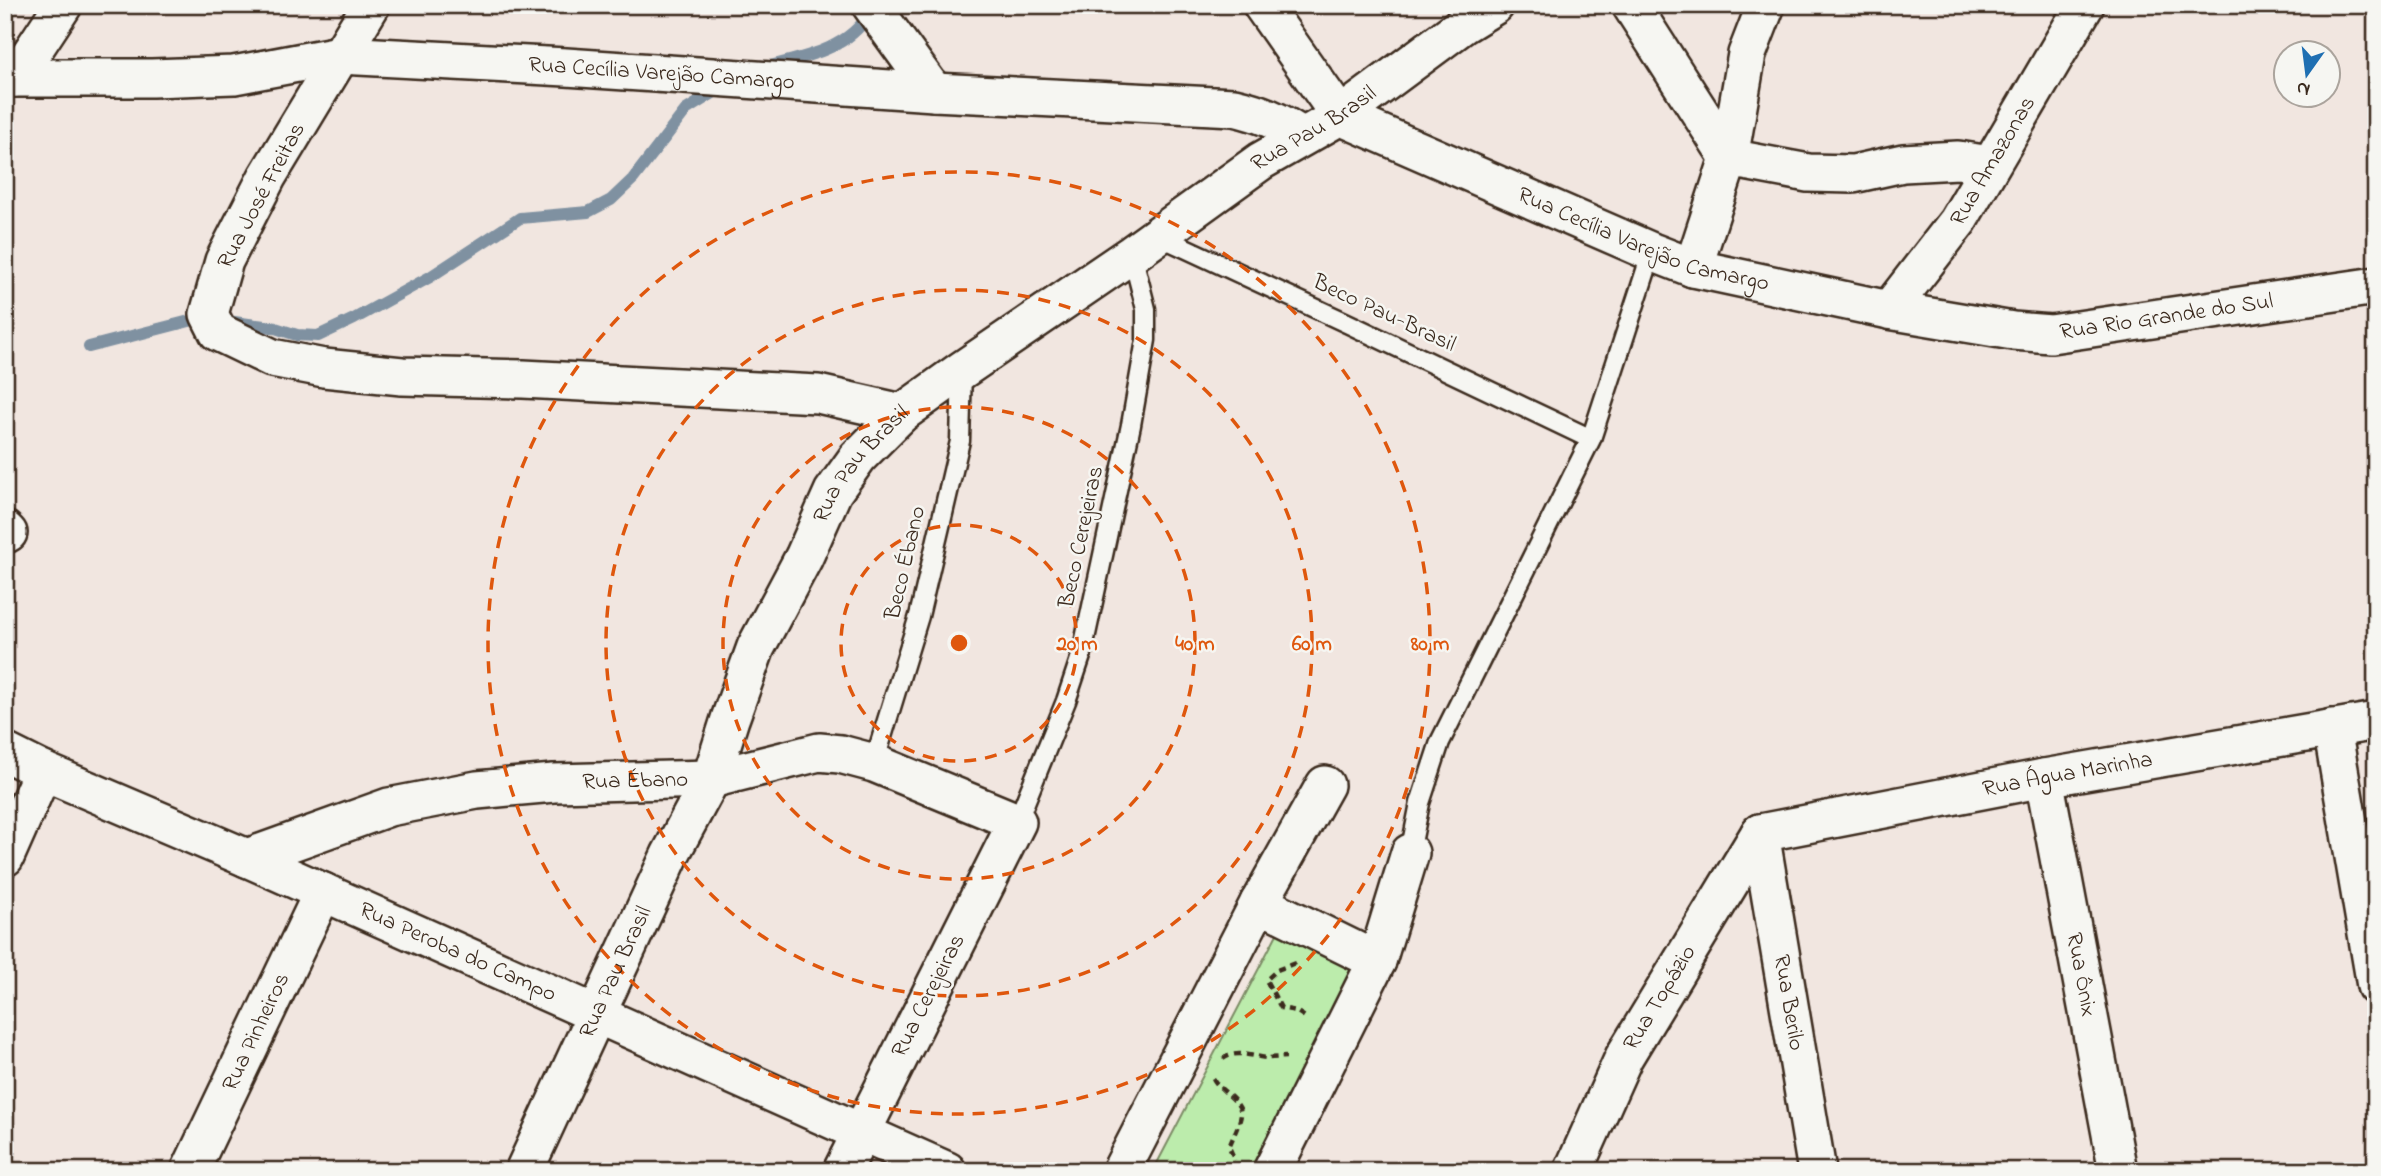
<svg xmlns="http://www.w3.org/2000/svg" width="2381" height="1176" font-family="'Indie Flower',sans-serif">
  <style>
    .park { fill: #bcecac; stroke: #7c8b65; stroke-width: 2 }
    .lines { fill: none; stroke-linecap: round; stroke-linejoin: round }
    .stream { stroke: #7f91a1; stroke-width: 12 }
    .lane-casing { stroke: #3b2a1e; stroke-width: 23 }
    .street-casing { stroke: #3b2a1e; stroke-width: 42 }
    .path { stroke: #3b2a1e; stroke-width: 4.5; stroke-dasharray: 7 5; stroke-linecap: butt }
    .lane { stroke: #f6f6f2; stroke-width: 18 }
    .street { stroke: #f6f6f2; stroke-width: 37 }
    .ring { fill: none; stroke: #df570d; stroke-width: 3.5; stroke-dasharray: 12 9 }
    .labels { text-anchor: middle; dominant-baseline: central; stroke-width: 5; stroke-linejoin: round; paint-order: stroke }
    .street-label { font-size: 23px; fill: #3b2a1e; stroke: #f6f6f2 }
    .centre { fill: #df570d; stroke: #f6f6f2; stroke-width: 3.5 }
    .ring-label { font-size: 21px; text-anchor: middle; font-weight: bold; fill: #df570d; stroke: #f6f6f2; stroke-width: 5; stroke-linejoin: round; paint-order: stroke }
  </style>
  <rect width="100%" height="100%" fill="#f1e6e0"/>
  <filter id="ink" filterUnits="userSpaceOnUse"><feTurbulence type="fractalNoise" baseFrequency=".0143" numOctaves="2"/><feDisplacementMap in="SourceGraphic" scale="14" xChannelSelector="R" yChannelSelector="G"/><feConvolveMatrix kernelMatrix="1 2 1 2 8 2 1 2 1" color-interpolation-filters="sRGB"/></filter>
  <g filter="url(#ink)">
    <path class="park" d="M1279,930L1361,972L1258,1171H1153Z"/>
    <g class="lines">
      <path class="stream" d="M766,67C804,57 847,50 869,14
        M227,321L272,327L297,335L318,336L354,319L430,277L520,218L588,212L611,200L633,179L686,110L718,90
        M89,347L201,318"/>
      <defs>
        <path id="lane" d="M1157,235L1349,324L1591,439
          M874,763L919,616L960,441L962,370
          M1017,822L1066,701L1082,653L1131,425L1146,340V309L1132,254
          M1410,853L1420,803L1440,742L1591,439L1652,252"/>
        <g id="street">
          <path d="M371,5L267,177L224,261L209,314L218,332L272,358L324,368L402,376L523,379L818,394L902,413"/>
          <path d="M871,5L934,92"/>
          <path id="s1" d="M1262,5L1340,116L1652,252L1693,268L1889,310L2013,331L2051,334L2376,286"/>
          <path d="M1631,5L1729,158"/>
          <path id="s2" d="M15,78H152L234,75L340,55L566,67L934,92L1234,107C1260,113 1280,121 1302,137"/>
          <path d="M15,78L63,5"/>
          <path d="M1729,158L1808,173L1853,174L1903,163L1958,160L1990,165"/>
          <path d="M1693,268L1729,158L1747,54L1766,5"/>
          <path id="s3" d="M1889,310L1958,221L2085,5"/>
          <path d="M5,530L8,533"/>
          <path d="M2332,728L2376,986"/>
          <path id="s4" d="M5,752L43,771L247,858L947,1171"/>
          <path id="s5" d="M2044,778L2118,1171"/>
          <path id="s6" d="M1760,833L2044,778L2376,721"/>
          <path id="s7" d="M1760,833L1817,1171"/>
          <path d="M5,857L43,771"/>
          <path id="s8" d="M247,858L389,807L477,790L554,783L711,779L819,752L840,754L874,763L1017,822L842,1171"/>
          <path d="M1259,903L1377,961"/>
          <path id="s9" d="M190,1171L323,892"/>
          <path id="s10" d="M524,1171L670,855L711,779L730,719L756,647L804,557L833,492L858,457L902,413L962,370L1132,254L1261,161L1340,116L1464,24L1495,5"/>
          <path d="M1121,1171L1259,903L1325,785"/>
          <path d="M1272,1171L1377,961L1410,853"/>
          <path id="s11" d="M1573,1171L1624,1057L1760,833"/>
        </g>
      </defs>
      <use href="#lane" class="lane-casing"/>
      <use href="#street" class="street-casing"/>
      <path class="path" d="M1295,963L1277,970L1266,980L1281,1008L1296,1011L1308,1019
        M1223,1059C1236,1049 1253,1057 1268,1058C1274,1058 1280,1057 1286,1057
        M1213,1078C1219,1091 1241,1100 1241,1114C1241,1121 1232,1139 1229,1147L1235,1160"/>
      <use href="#lane" class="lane"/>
      <use href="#street" class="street"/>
    </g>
  </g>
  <g class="ring">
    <circle cx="959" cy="643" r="118"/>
    <circle cx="959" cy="643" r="236"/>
    <circle cx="959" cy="643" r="353"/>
    <circle cx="959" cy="643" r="471"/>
  </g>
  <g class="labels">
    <g class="street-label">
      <text stroke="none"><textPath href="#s2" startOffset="649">Rua Cecília Varejão Camargo</textPath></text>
      <text stroke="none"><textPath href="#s10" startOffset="1353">Rua Pau Brasil</textPath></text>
      <text stroke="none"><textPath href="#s3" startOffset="182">Rua Amazonas</textPath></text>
      <text transform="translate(262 196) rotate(-62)">Rua José Freitas</text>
      <text stroke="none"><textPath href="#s1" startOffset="464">Rua Cecília Varejão Camargo</textPath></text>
      <text transform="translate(1384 314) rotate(25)">Beco Pau-Brasil</text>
      <text stroke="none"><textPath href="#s1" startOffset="1001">Rua Rio Grande do Sul</textPath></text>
      <text stroke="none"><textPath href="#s10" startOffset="786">Rua Pau Brasil</textPath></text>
      <text transform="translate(1082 537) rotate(-78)">Beco Cerejeiras</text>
      <text transform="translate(906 563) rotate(-77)">Beco Ébano</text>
      <text stroke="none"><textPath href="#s6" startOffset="313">Rua Água Marinha</textPath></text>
      <text stroke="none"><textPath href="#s8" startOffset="399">Rua Ébano</textPath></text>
      <text stroke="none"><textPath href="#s4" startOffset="495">Rua Peroba do Campo</textPath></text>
      <text stroke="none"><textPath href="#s10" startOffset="219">Rua Pau Brasil</textPath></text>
      <text stroke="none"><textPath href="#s5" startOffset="200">Rua Ônix</textPath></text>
      <text transform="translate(929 996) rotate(-63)">Rua Cerejeiras</text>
      <text stroke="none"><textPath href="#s11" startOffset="194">Rua Topázio</textPath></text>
      <text stroke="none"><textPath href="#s7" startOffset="172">Rua Berilo</textPath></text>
      <text stroke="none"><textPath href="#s9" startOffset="154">Rua Pinheiros</textPath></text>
    </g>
  </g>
  <circle cx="959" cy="643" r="10" class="centre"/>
  <g class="ring-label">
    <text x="1077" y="650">20 m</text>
    <text x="1195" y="650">40 m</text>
    <text x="1312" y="650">60 m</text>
    <text x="1430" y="650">80 m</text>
  </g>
  <rect width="2381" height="1176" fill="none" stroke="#f6f6f2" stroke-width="28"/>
  <rect x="14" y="14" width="2353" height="1148" fill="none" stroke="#3b2a1e" stroke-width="2.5" filter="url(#ink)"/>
  <g transform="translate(2307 74) rotate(194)"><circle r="33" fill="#f6f6f2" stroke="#aba49d" stroke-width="2"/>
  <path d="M0-5L12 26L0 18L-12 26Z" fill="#1f6fb2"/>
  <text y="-10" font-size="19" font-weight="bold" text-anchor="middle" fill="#3b2a1e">N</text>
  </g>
</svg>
